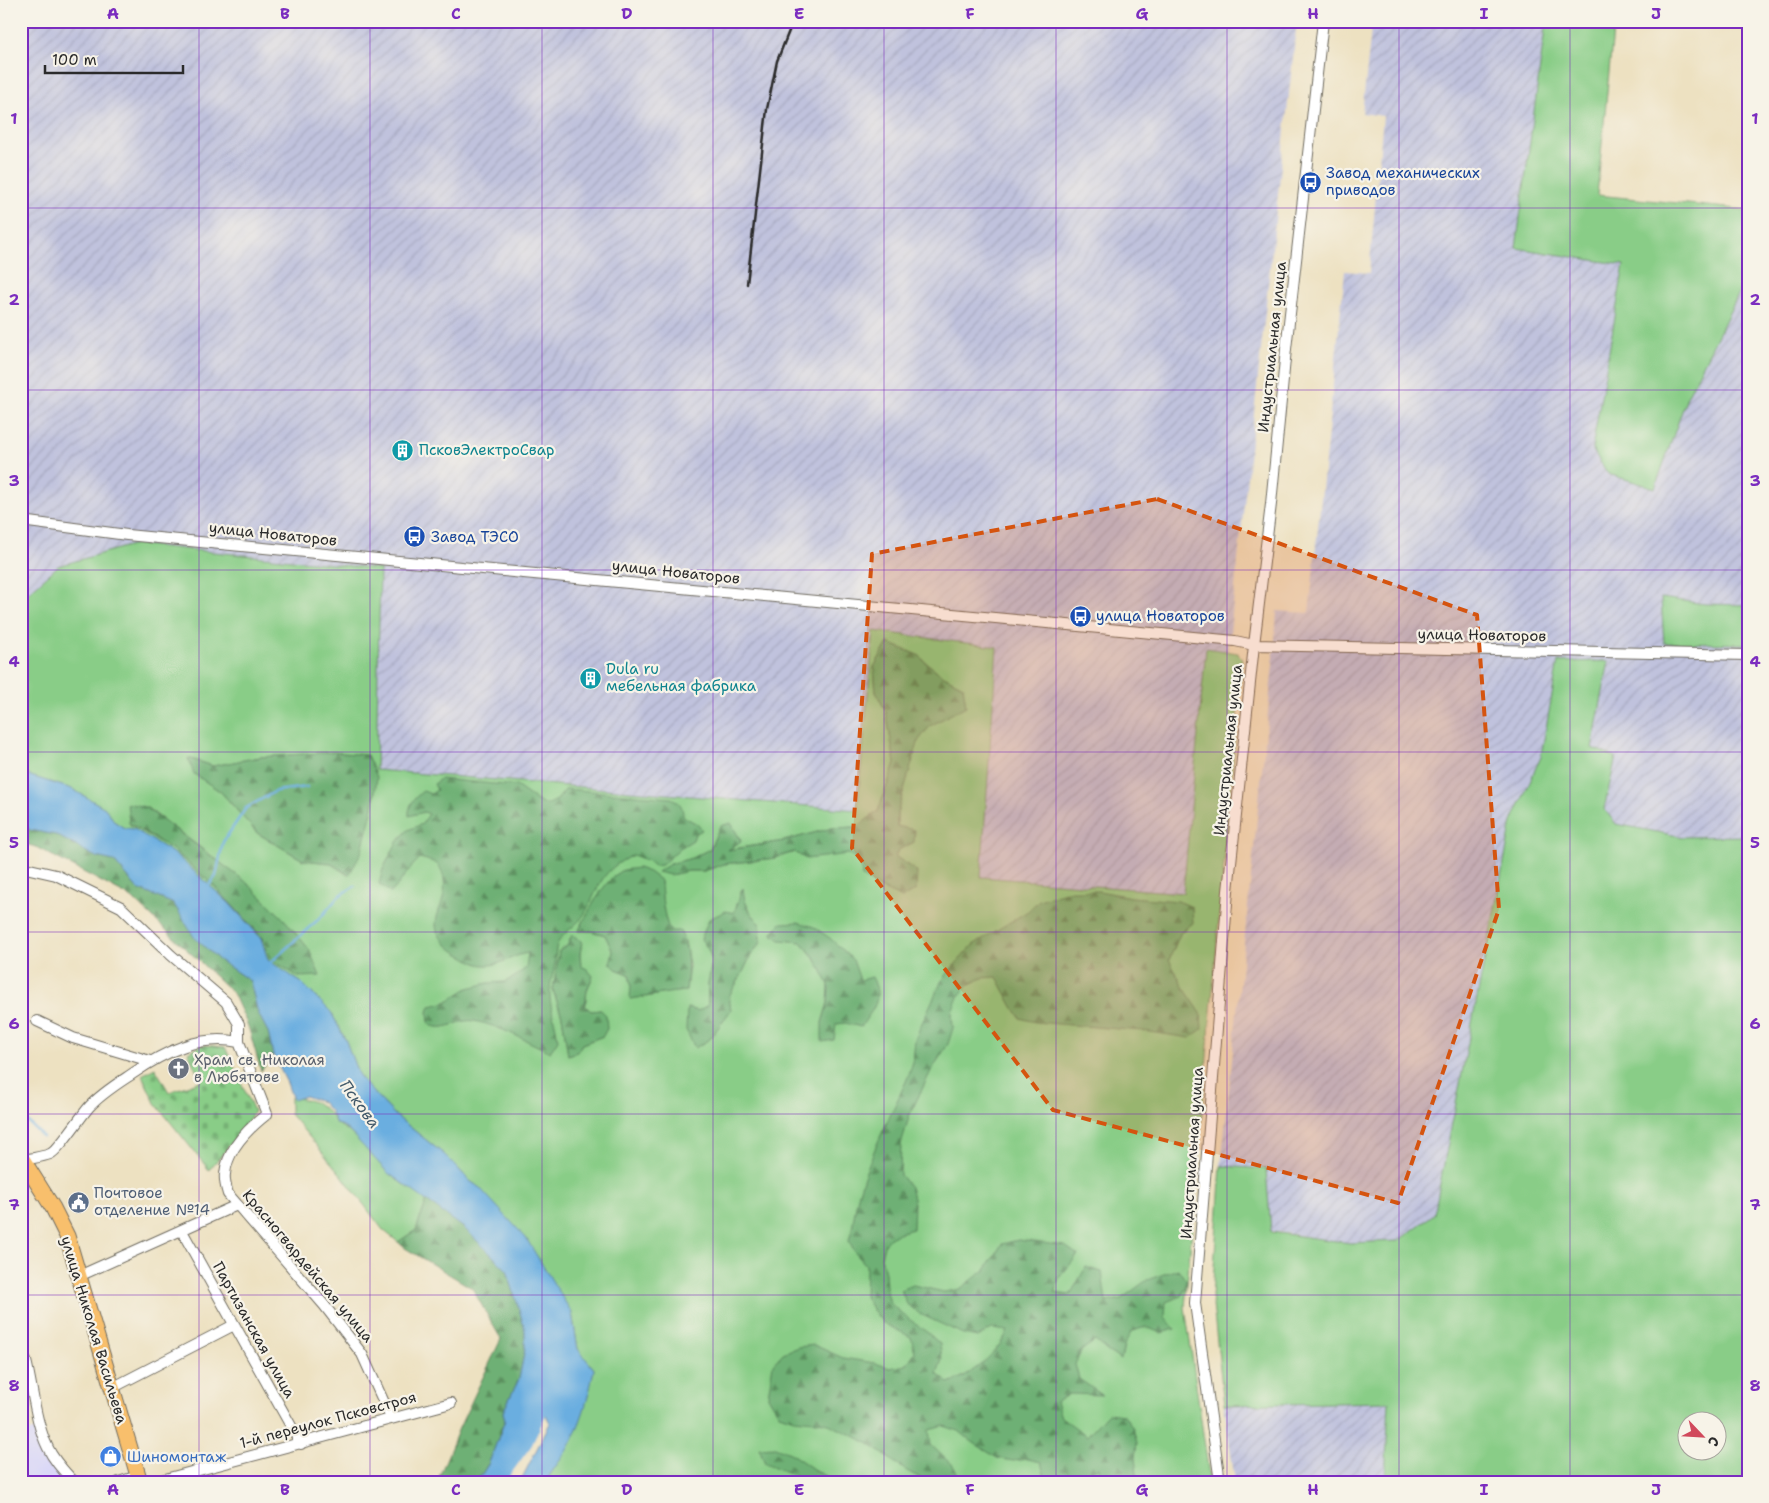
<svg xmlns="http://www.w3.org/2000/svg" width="1769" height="1503" font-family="'Shantell Sans',sans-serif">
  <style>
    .built { fill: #d9d7f8 }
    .industrial { fill: url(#industrial-furrows) }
    .green { fill: #89cd87; stroke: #5a7c59; fill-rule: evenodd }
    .forest { fill: url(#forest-firs); stroke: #4c6e50 }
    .cemetery { fill: url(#cemetery-stones); stroke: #5a7c59 }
    .water { fill: #6baee0; stroke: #4b6c86 }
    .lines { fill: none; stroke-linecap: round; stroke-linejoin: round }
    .stream { stroke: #6baee0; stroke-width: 2.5 }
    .river { stroke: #6baee0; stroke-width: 16 }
    .street-casing { stroke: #6f6b60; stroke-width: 12 }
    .primary-casing { stroke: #6f6b60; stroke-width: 17 }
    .street { stroke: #fff; stroke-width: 10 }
    .primary { stroke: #f8bf6c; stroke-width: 15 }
    .rail { stroke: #2b2b2b; stroke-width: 2.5 }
    .marked { fill: #d5540f; fill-opacity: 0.2; stroke: #d5540f; stroke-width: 4; stroke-dasharray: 10 6; stroke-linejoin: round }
    .grid { fill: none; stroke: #7b2cbf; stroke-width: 1; stroke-opacity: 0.55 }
    .labels { text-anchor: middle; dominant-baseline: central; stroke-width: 4.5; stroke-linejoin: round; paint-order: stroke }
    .transit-label { font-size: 15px; fill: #164399; stroke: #f7f3e8; text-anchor: start }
    .street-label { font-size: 15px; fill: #2b2b2b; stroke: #f7f3e8 }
    .culture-label { font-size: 15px; fill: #0d838f; stroke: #f7f3e8; text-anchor: start }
    .worship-label { font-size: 15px; fill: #5b616d; stroke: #f7f3e8; text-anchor: start }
    .service-label { font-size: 15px; fill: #4e5e75; stroke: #f7f3e8; text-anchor: start }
    .shop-label { font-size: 15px; fill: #366cbe; stroke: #f7f3e8; text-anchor: start }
    .water-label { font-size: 16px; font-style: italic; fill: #41596a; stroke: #f7f3e8 }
    .neatline { fill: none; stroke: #7b2cbf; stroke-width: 2 }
    .grid-label { font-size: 16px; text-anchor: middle; font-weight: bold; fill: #7b2cbf }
  </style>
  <defs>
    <pattern id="industrial-furrows" width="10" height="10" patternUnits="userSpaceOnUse" patternTransform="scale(1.25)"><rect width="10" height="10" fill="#c0c2dd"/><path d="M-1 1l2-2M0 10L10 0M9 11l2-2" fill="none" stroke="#a5a7be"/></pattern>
    <pattern id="forest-firs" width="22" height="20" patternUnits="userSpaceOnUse" patternTransform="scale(1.25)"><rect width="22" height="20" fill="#6eb074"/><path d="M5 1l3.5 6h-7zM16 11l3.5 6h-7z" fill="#5b8f5f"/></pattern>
    <pattern id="cemetery-stones" width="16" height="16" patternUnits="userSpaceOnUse" patternTransform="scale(1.25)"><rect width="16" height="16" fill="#89cd87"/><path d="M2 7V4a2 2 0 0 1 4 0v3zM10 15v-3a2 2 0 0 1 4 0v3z" fill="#76b075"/></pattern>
  </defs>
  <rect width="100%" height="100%" fill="#f7f3e8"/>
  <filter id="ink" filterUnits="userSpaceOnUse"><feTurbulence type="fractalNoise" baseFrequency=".02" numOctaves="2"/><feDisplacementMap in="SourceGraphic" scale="10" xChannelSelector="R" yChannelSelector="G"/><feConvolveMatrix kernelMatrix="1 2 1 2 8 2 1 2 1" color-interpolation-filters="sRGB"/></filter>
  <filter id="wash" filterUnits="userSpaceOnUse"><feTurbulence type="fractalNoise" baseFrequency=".0096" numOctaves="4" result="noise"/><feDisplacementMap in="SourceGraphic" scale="20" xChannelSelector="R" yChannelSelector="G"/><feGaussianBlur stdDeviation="1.12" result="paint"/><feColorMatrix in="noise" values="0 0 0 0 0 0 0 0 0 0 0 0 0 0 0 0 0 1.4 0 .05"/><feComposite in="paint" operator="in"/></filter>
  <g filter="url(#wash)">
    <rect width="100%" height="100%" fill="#ede1c1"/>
    <path class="built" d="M37,1430L57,1469L61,1482H21V1434Z"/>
    <path class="industrial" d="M21,21H1297L1228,651L1206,649L1183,893L981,877L997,647L874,631L857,810L376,770L380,569L135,544L58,566L21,599Z
      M1372,21H1546L1516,248L1624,264L1592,449L1655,488L1687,397L1740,291L1748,295V315L1743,327L1748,329V605L1705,604L1661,599L1665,643L1748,644V836L1683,837L1616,825L1604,809L1616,758L1592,749L1609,662H1558L1541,756L1512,822L1434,1214L1398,1241L1350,1243L1271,1231L1266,1169L1221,1166L1273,664L1277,611L1309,613L1345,271L1369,273L1383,116L1362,113Z
      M1389,1402L1385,1482H1235L1224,1405Z"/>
    <path class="green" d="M1546,21H1614L1597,195L1748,210V295L1740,291L1687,397L1655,488L1608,474L1592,449L1624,265L1516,248Z
      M135,544L380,569L376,770L857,810L874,631L997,647L981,877L1183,893L1206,648L1238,653L1242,659L1185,1307L1210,1482H545L567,1449L580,1421L594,1369L578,1349L572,1313L479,1187L470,1181L445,1155L396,1116L368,1087L358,1074L346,1041L331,1012L302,983L268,960L261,938L229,903L176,855L134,829L124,828L115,822L105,808L72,789L21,773V599L58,566ZM888,643L920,656L924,661L942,675L963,686L918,740L897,814V827L914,842L900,849L894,856L917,872L861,861L849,854L795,852L775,858L724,864L704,871H689L670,875V864L692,858L710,849L720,826L730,824L741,840L726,850L784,841L832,828L857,827L878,811L895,763L886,712L876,692L874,667ZM293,755L348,875L330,863L303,860L257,833L221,792L195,774L188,758L213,766L260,757ZM146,807L221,863L299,977L270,959L263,938L214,886L172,849L129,824ZM619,872L661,881C662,895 661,922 672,932C675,935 681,938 685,941L689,965L686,991L669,992L646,997L631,984L629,974L616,969L613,952L605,935L591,931L579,930C590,907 601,891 619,872ZM742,889C745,903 749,913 760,923L761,942L751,955L742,974L729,996L719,1025L710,1039L687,1008L698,1011L708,1005V986L713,964L709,949L734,913ZM582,941L580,954L581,966L593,976L587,990L585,1006L591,1011L601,1010L603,1036L582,1044L577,1052L568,1055L562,1016L553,990L559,951L567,946ZM801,942L860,980L845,1023L836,1024L822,1023C825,1012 831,997 829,985C826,971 810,952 801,942Z
      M1661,598L1705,604L1748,605V644L1664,643Z
      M1609,661L1592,748L1616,757L1604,809L1616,824L1683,837L1748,836V1482H1385L1389,1402L1224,1405L1212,1296L1221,1166L1266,1169L1271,1232L1350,1243L1398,1241L1434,1214L1512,822L1541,756L1558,662ZM1686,1420H1716V1450H1686Z
      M290,1098C311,1098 327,1105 336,1124C354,1130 373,1159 388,1172C399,1183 414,1191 427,1200L416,1230L398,1242L383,1230L343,1177L290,1114Z"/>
    <path class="forest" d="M888,643L920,656L924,661L942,675L963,686L966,706L930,726L919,740L902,796L897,814V826L915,830L914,842L900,849L895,856L917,872L916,890L902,898L878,887L862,877L861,861L849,854L806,859L794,852L775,858L724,864L704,871H689L670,875L657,872L670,864L692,858L710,849L720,826L731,823L741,841L728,850L784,841L832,828L857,827L878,811L895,763L886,712L876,692L874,667Z
      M333,752L367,755L377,777L373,808L361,853L349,875L330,863L303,860L257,833L221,792L194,774L188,758L213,766L260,757Z
      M440,779L516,786L542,804H549L557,800L566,789L671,798C680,802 683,806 683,816L697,824L702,830L695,834L693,840L680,848L662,865L654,866L648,861L633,855C600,871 601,884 585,913C579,925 562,932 557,945C555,950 556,958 555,964C554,973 550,980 550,990C549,1006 556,1023 558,1040L550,1052C526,1041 501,1026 474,1021C459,1018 444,1034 429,1024L428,1012L430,1006L444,1003L468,988L488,983L504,982L513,978L526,968L528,953C513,955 499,967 484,965C477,965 469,959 463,956C452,951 436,937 436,925C436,915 441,907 443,898C446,889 445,873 438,865C434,861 425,860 420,858C409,868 402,881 391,893L379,884L383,869L397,842L408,830L422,824L429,814L424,812L409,816C408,805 415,797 423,791L431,794L437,790L434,784Z
      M127,803L145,807L245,881L284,919L309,949L320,976L299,977L270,959L263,938L214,886L172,849L129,823Z
      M21,822L30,830L56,835L96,857L114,861L138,889L174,904L195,937L219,960L250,981L258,1013L268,1032L273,1055L261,1071L248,1026L233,993L132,898L36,847L21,843Z
      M638,868L649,872L661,881C662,899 663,915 670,931H680C690,950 688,970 686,991C667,992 649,997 630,999L631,984L629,974L616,969L610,963L613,952L605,935L591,931H579C587,913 602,884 619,872C623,869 632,869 638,868Z
      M743,888C744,903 749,913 760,923L761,942L751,955L742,974L729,996L731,1010L710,1039L695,1048L686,1030L687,1008L698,1011L708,1005C708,998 707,991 708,984C711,962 716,959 701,939L709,919L726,911L734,913Z
      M1069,891H1099L1131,897L1178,901L1192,907L1193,923L1181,932L1169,960L1184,988L1201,1013L1202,1029L1190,1038L1143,1031L1035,1022L1020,1018L1012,1005L997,977L982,978L968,985L958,997L952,1012L953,1028L948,1044L931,1071L910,1114L901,1144L900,1175L910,1187L914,1203L913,1229L898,1233L885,1242L881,1257L885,1272L886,1288L890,1303L902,1314L928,1333L940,1344L942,1359L937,1374L949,1383C973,1374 996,1355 1008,1331L992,1329L978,1337L963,1334L920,1314L907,1304L901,1290L913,1285L944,1292L960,1289L985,1270L1002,1244L1018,1240L1050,1244L1065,1246L1078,1255L1059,1278L1054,1293L1070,1295L1086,1267L1102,1272L1106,1302L1121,1299L1147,1280L1178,1269L1187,1282L1182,1296L1166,1302L1165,1317L1175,1329L1161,1333L1146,1327L1132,1331L1124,1345L1121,1360L1107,1351L1095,1341L1082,1350L1075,1364L1079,1379L1102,1395L1069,1394L1056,1402L1061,1417L1087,1436L1108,1413L1124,1415L1133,1428L1137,1443L1135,1458L1137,1474L1141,1482H1101L1099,1468L1084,1473L1080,1482H1046L1041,1462L1028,1459L1013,1461L997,1458L971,1441L959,1431L944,1426L929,1430L931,1445L954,1467L961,1481L928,1482L905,1470L868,1443L825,1422L794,1419L779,1414L768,1396L773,1364L783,1353L798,1347L814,1345L843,1358L875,1363L890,1368L906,1365L915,1352L911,1337L883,1323L873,1310L865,1297L866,1265L856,1254L849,1241C854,1225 854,1208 859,1192C871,1152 891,1115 908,1077L913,1062L915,1040L921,1025L941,982L951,969L973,945L1028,911L1039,900Z
      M798,922L814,927L831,939L853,960L860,980L872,977C884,1000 873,1008 861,1027L845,1023L836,1024L834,1040L822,1042V1023L828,1003L829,985L815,958L801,942L780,940L771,933L781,923Z
      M572,935L582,941L580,954L581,966L587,969L593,976L587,990L585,1006L591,1011L601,1010L606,1015L607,1029L603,1036L582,1044L577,1052L568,1055L562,1016L553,990L559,951L567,946Z
      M427,1200L464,1228L507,1270L521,1315L525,1331V1349L519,1379L503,1412L505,1420L489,1463L477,1482H437L459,1428L501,1339L472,1288L405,1248L398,1242L416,1230Z
      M775,1447L790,1453L816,1471L838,1482H804L794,1475L765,1463L759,1448Z"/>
    <path class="cemetery" d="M202,1045L225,1047L254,1111L244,1128L209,1170L155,1103L142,1075L155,1068L169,1092L201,1081L188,1052Z"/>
    <path class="water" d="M21,773L72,789L105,808L115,822L124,828L134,829L176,855L229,903L261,938L268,960L302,983L331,1012L346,1041L358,1074L368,1087L396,1116L445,1155L470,1181L479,1187L526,1238L572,1313L578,1349L594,1369C589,1397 581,1425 567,1450C560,1461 552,1471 545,1482H520L550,1423L545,1413L528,1424L524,1428L522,1444L517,1458L506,1467L502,1478L496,1482H477L489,1463L505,1420L503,1412L519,1379L525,1349V1331L521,1316L507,1270L464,1228L388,1173L351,1133L343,1126L336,1124L330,1111L322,1102L305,1096L293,1100L287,1083L273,1055L268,1032L258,1013L250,981L219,960L194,937L174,904L138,889L114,861L96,857L56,835L30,830L21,822Z"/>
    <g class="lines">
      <path class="stream" d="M208,887L216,876L223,842L246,808L276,791L307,787
        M270,963L321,917L339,896L355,886
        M21,1115L43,1137"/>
      <path class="river" d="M495,1482L525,1441L544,1400"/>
    </g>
  </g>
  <g filter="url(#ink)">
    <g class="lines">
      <defs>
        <path id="street" d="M21,521L127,535L1235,641L1254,645L1748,655
          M21,867L56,875L121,907L171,955L226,1002L239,1024V1042
          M37,1021L73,1038L150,1061
          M24,1160C32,1158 42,1157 50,1154C58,1151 81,1116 89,1107C102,1093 117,1084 132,1074C164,1052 199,1034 239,1042L267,1114C249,1128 227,1150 225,1174C224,1181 226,1187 228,1194L324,1305L362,1354L391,1418
          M182,1231L301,1444
          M79,1276L237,1205
          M26,1361C33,1389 35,1422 48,1448C54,1461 64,1471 74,1482
          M112,1388L234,1325
          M119,1482L138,1476
          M154,1482L451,1403
          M1220,1482L1195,1303L1228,891L1254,645L1271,504L1286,349L1323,21"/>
        <path id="primary" d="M21,1157L53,1208L67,1236L140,1482"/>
      </defs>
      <use href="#street" class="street-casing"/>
      <use href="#primary" class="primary-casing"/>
      <use href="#street" class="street"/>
      <use href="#primary" class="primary"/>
      <path class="rail" d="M747,284L767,109L777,61L793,21"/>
    </g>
  </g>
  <path class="marked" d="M1157,499L1477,615L1499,909L1398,1203L1053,1110L852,848L872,554Z"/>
  <path class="grid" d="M199,21V1482M370,21V1482M542,21V1482M713,21V1482M884,21V1482M1056,21V1482M1227,21V1482M1399,21V1482M1570,21V1482M21,208H1748M21,390H1748M21,570H1748M21,752H1748M21,932H1748M21,1114H1748M21,1295H1748"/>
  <defs>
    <symbol id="bus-disc" viewBox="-11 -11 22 22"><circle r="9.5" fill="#1a4fb4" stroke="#f7f3e8"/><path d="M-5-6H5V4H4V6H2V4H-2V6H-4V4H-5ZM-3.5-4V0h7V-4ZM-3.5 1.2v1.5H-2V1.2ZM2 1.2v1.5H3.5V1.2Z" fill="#fff"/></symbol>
    <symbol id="building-disc" viewBox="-11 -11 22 22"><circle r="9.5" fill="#0f9aa8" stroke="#f7f3e8"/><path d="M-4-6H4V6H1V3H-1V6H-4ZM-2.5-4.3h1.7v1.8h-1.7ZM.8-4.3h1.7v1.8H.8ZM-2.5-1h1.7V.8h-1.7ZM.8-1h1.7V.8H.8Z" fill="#fff"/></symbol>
    <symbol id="church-disc" viewBox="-11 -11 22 22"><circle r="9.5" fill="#6b7280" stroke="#f7f3e8"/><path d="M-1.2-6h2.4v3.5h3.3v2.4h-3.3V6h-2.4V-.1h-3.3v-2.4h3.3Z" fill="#fff"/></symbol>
    <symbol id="civic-disc" viewBox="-11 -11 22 22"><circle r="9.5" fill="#5c6f8a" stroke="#f7f3e8"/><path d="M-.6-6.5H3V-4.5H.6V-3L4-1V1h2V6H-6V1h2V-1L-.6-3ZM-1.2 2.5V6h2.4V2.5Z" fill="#fff"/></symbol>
    <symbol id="shop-disc" viewBox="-11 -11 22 22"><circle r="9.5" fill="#3f7fe0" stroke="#f7f3e8"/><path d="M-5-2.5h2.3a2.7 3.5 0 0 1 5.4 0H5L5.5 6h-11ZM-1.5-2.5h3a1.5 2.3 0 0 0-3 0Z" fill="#fff"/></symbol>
  </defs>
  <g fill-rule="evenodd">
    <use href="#bus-disc" x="1298" y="170" width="25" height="25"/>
    <use href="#building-disc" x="390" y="438" width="25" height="25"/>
    <use href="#bus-disc" x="402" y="524" width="25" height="25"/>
    <use href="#bus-disc" x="1068" y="604" width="25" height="25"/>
    <use href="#building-disc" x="578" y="666" width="25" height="25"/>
    <use href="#church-disc" x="166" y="1056" width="25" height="25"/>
    <use href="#civic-disc" x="66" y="1190" width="25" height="25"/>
    <use href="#shop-disc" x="98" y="1444" width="25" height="25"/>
  </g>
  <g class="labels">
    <g class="transit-label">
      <text x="1326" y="173">Завод механических<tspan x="1326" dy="17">приводов</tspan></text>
      <text x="431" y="537">Завод ТЭСО</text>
      <text x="1096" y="616">улица Новаторов</text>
    </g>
    <g class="street-label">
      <text transform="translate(1272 347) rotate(-84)">Индустриальная улица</text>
      <text transform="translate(273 534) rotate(6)">улица Новаторов</text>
      <text transform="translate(676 572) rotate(6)">улица Новаторов</text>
      <text transform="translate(1482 635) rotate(1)">улица Новаторов</text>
      <text transform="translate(1228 750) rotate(-84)">Индустриальная улица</text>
      <text transform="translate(1192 1153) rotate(-86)">Индустриальная улица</text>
      <text transform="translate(308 1266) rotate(50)">Красногвардейская улица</text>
      <text transform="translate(94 1330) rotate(73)">улица Николая Васильева</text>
      <text transform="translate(254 1330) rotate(61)">Партизанская улица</text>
      <text transform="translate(328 1420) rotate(-15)">1-й переулок Псковстроя</text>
    </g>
    <g class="culture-label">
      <text x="419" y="450">ПсковЭлектроСвар</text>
      <text x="606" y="669">Dula ru<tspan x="606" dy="17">мебельная фабрика</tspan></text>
    </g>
    <g class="worship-label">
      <text x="194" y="1060">Храм св. Николая<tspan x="194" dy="17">в Любятове</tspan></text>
    </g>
    <g class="service-label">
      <text x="94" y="1193">Почтовое<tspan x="94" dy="17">отделение №14</tspan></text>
    </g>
    <g class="shop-label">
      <text x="127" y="1457">Шиномонтаж</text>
    </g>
    <g class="water-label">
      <text transform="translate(360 1104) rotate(54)">Пскова</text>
    </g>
  </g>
  <rect width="1769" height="1503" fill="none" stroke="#f7f3e8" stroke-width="55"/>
  <g transform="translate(1702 1436) rotate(115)"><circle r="24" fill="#f7f3e8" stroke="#a5a39c"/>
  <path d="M0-4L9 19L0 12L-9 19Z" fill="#d1495b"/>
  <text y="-8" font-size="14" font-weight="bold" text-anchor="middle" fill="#2b2b2b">С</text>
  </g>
  <path d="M45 65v8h138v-8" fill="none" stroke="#2b2b2b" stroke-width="2.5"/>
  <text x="52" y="65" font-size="15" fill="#2b2b2b" stroke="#f7f3e8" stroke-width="4" paint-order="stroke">100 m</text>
  <rect x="28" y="28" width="1714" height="1448" class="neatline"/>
  <g class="grid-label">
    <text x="113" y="19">A</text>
    <text x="285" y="19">B</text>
    <text x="456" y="19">C</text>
    <text x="627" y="19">D</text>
    <text x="799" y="19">E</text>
    <text x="970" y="19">F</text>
    <text x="1142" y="19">G</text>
    <text x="1313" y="19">H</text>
    <text x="1484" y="19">I</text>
    <text x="1656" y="19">J</text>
    <text x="14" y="124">1</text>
    <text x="1755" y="124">1</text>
    <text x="14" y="305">2</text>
    <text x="1755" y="305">2</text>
    <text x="14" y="486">3</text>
    <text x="1755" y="486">3</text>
    <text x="14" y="667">4</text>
    <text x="1755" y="667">4</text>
    <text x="14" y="848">5</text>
    <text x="1755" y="848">5</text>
    <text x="14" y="1029">6</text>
    <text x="1755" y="1029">6</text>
    <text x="14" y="1210">7</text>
    <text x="1755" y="1210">7</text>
    <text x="14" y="1391">8</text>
    <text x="1755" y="1391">8</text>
    <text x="113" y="1495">A</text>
    <text x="285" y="1495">B</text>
    <text x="456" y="1495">C</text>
    <text x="627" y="1495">D</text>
    <text x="799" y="1495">E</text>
    <text x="970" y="1495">F</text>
    <text x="1142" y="1495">G</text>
    <text x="1313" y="1495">H</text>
    <text x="1484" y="1495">I</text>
    <text x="1656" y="1495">J</text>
  </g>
</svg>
